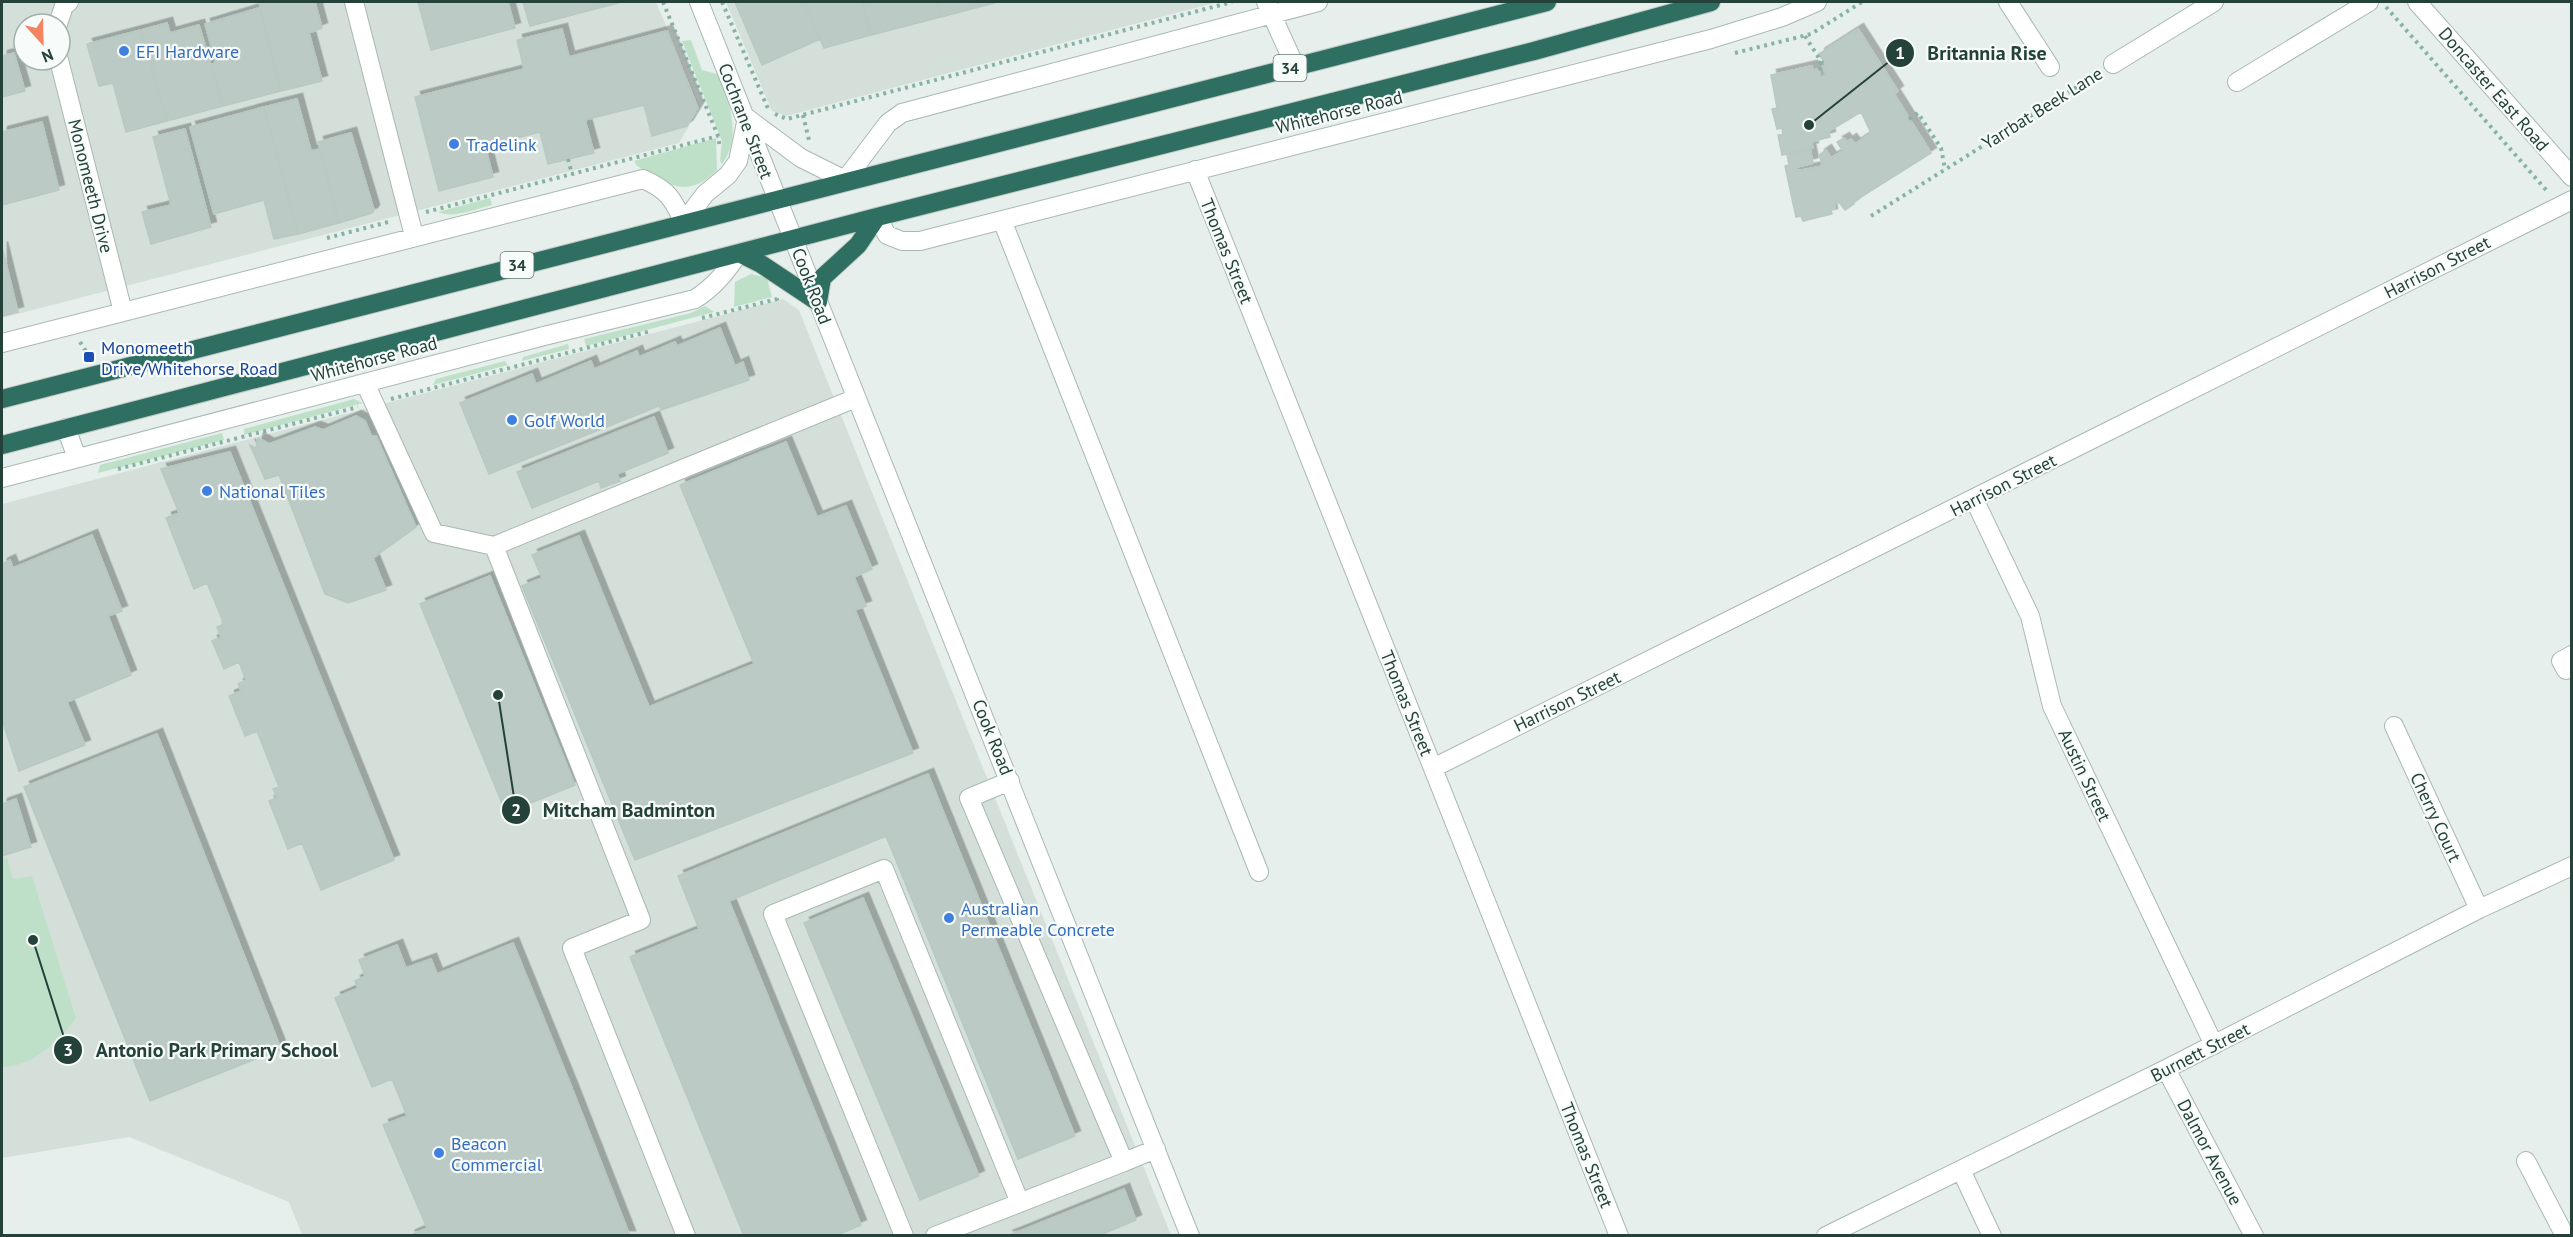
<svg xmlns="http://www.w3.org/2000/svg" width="2573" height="1237" font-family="'PT Sans',sans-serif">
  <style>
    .built { fill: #d4dfda; fill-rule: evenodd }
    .green { fill: #bfe0c8 }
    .building { fill: #bbcac4; stroke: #b8c9c2; stroke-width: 1.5; filter: url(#shadow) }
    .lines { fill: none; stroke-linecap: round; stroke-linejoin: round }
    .minor-casing { stroke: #a8b8b2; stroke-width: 20 }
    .highway-casing { stroke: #c2cac8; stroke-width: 20 }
    .path { stroke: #86b3a5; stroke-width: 4; stroke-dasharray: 3 4.5; stroke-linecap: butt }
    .minor { stroke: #fff; stroke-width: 18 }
    .highway { stroke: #2f6f62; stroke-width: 18 }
    .shop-dot { fill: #3f7fe0; stroke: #f7fbf9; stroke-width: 2 }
    .transit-dot { fill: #1a4fb4; stroke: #f7fbf9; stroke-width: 2 }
    .labels { text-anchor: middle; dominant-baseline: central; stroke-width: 4.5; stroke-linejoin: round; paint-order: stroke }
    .shield { fill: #f7fbf9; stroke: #637a73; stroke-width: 1.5 }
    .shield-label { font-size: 16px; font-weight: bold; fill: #24423a }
    .shop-label { font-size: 18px; fill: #366cbe; stroke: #f7fbf9; text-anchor: start }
    .street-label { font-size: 18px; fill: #24423a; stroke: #f7fbf9 }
    .transit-label { font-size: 18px; fill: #164399; stroke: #f7fbf9; text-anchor: start }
    .leader { fill: none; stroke: #24423a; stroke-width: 2 }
    .callout-dot { fill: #24423a; stroke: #f7fbf9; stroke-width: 2 }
    .mark-label { font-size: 18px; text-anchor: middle; font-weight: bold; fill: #fff }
    .callout-label { font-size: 20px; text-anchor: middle; font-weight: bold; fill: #24423a; stroke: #f7fbf9; stroke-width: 4.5; stroke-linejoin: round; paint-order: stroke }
  </style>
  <defs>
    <filter id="shadow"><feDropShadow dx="5.5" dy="-5.5" stdDeviation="0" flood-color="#0004"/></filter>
  </defs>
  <rect width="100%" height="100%" fill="#e6efeb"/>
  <path class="built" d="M2,2H656L700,107L679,143L2,318ZM24,24H60V60H24Z
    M726,2H1218L786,116L772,111Z
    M783,299L799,310L818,358L1171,1235H302L289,1202L129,1137L2,1158V504Z"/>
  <path class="green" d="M691,40L702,70L721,75C729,105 742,137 722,164L720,161L722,141L682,41Z
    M716,138L717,170C686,200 669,185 637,166L634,161Z
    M490,198L492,205C476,209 453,219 438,212Z
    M751,274L767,278L772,297L734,307L735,282Z
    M705,306L714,312L586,346L584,339L691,313Z
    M568,344L569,349L522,361L523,357Z
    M505,361L508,365L433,385L436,379Z
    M354,399L363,403L244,435V429Z
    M222,433L224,440L98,473L100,465Z
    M7,858L13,879L32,876L76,1018C59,1041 32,1067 2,1067V859Z"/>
  <path class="building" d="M259,2H315L322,28L309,33L322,81L281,91Z
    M418,2H508L515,28L431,50Z
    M523,2H622L530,26Z
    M735,2H804L820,39L762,65Z
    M804,2H862L871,35L824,48Z
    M862,2H937L941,17L871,35Z
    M937,2H998L941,17Z
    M259,8L281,91L223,106L212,64L216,63L205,24Z
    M167,23L170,33L199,25L223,106L167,121L141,30Z
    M562,29L569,57L667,31L698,108L687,126L652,136L644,105L585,120L594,153L548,164L540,132L485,146L493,177L439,191L415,97L524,69L517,40Z
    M1858,29L1898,91L1894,94L1931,153L1853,202L1854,204L1845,210L1839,202L1834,203L1835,208L1831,209L1832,214L1803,221L1801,216L1796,217L1785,166L1789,165L1787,154L1810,149L1813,163L1797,167V171L1823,166L1819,155L1826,150L1831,158L1843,151L1837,142L1844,138L1847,142L1851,139L1855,144L1871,133L1861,112L1829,131L1830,137L1811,142L1813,148L1782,155L1778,135H1783L1782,128L1777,129L1772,109L1777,108L1771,75L1812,66L1813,70L1819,69L1820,77L1826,73L1822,67L1826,65L1819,54Z
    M141,30L167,121L126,132L113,83L99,86L87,44Z
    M14,53L25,91L2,97V56Z
    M297,99L311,151L320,149L339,223L298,234L264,107Z
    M264,107L298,234L274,239L264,200L214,214L190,127Z
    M42,122L59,190L2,205V132Z
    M185,129L211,227L151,244L142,212L171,205L153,137Z
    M351,133L374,210L372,213L339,223L318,142Z
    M2,247L18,312L2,316Z
    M720,328L735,366L743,362L749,380L661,410L659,406L489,474L460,403L532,374L536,384L591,361L594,369L637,351L639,357L675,342L677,346Z
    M356,416L365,421L372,437L376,436L416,527L373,558L386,590L348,603L325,594L279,475L265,479L250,445L256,448L258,438L269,444L315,427L323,430Z
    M654,417L668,453L617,474L620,481L601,488L599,481L532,508L517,472Z
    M786,442L817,517L846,506L872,569L854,577L866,606L855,610L913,753L635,860L522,586L542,578L532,555L579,536L649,707L754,664L680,485Z
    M230,452L394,860L321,890L302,843L288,849L269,801L277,798L273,789L279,787L257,731L245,736L229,696L241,691L238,684L246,680L239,662L224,669L212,641L221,637L217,627L224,624L207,583L194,589L166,518L179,513L161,469Z
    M92,535L122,611L108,616L131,675L67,702L85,745L19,771L2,720V564L10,560L13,568Z
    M490,576L575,785L506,813L420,604Z
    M157,734L281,1049L150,1101L24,787Z
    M928,774L1075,1136L1018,1159L886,836L729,901L861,1225L835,1236H744L630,957L699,929L678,876Z
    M16,799L31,847L2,856V804Z
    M863,898L979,1176L920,1200L804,923Z
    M513,943L572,1088L630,1236H409L427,1228L383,1125L407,1116L392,1079L372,1087L335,998L358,988L355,981L365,976L359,960L397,945L406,968L431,959L437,974Z
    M1124,1189L1136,1220L1098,1236H1007Z"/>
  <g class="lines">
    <defs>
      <path id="minor" d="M354,2L414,236
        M699,2L1190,1236
        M1266,2L1295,66
        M2008,2L2050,67
        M2417,2L2572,177
        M58,24L64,6L69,2
        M59,60L123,312
        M2113,64L2214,2
        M2237,82L2369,2
        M1195,170L1619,1236
        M877,217L887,235L902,241H920L1711,39L1782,17L1817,2
        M1002,220L1259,872
        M2,343L643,179C668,190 672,198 684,222L705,194L728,175L738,161L747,118L801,158L845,180L888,123L902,113L1318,2
        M365,383L434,533L494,546L856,398
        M66,428L77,458
        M2,478L544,336L695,299C714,287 726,272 739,253
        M1974,499L2030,616L2052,706L2214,1045
        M494,546L641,920L572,948L686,1236
        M2572,655L2561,661L2566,670L2572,667
        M2394,726L2479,909
        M1433,768L2572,200
        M2166,1069L2254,1236
        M2526,1161L2565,1236
        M1124,1162L1156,1149
        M1961,1170L1992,1236
        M904,1236L773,914L884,869L1020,1203
        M935,1236L1124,1162L969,798L1010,781
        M1826,1236L2166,1069L2479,909L2572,866"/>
      <path id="highway" d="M739,253L761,264L818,302L822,278L858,245L877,217
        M2,399L1547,2
        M2,445L877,217L1534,51L1711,2"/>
    </defs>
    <use href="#minor" class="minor-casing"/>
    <use href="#highway" class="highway-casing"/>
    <path class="path" d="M663,2L718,136L720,148
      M722,2L769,111
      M2386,7L2547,191
      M1805,36L1824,66
      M1735,53L1811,34L1862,2
      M1821,62L1818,64L1823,75
      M775,114L787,119L1232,2
      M803,115L809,140
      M1909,119L1918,113L1941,148L1945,169
      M568,159L572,174
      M426,212L718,136
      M1871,216L2099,73
      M327,238L392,221
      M702,318L777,299L776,296
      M80,342L89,356
      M391,399L651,331
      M118,469L358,407"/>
    <use href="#minor" class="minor"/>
    <use href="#highway" class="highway"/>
  </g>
  <g class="shop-dot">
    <circle cx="124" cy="51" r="6"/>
    <circle cx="454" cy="144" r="6"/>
    <circle cx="512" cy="420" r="6"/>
    <circle cx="207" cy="491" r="6"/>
    <circle cx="949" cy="918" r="6"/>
    <circle cx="439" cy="1153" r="6"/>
  </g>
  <rect class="transit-dot" x="83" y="351" width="12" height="12" rx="3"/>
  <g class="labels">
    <g class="shield">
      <rect x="1273.5" y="55" width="33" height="26" rx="4.5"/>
      <rect x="500.5" y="252" width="33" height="26" rx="4.5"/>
    </g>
    <g class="shield-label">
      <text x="1290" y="68">34</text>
      <text x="517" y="265">34</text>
    </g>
    <g class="shop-label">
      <text x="136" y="51">EFI Hardware</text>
      <text x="466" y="144">Tradelink</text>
      <text x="524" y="420">Golf World</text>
      <text x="219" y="491">National Tiles</text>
      <text x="961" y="908">Australian<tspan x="961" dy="21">Permeable Concrete</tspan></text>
      <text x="451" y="1143">Beacon<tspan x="451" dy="21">Commercial</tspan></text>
    </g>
    <g class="street-label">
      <text transform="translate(2494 89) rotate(49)">Doncaster East Road</text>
      <text transform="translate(2042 108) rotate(-32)">Yarrbat Beek Lane</text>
      <text transform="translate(1339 112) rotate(-14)">Whitehorse Road</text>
      <text transform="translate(746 121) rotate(69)">Cochrane Street</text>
      <text transform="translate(91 186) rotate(76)">Monomeeth Drive</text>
      <text transform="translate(1227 251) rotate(68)">Thomas Street</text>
      <text transform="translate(2437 267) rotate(-27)">Harrison Street</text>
      <text transform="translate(812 286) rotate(69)">Cook Road</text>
      <text transform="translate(374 359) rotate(-15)">Whitehorse Road</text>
      <text transform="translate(2003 485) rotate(-27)">Harrison Street</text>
      <text transform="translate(1567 701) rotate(-26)">Harrison Street</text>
      <text transform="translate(1407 703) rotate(68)">Thomas Street</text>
      <text transform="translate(993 737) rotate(68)">Cook Road</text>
      <text transform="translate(2085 775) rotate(65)">Austin Street</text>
      <text transform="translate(2436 817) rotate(65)">Cherry Court</text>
      <text transform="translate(2200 1052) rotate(-27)">Burnett Street</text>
      <text transform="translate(2210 1152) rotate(62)">Dalmor Avenue</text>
      <text transform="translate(1587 1155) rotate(68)">Thomas Street</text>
    </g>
    <g class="transit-label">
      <text x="101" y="347">Monomeeth<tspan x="101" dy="21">Drive/Whitehorse Road</tspan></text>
    </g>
  </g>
  <path class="leader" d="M1809 125L1900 53M498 695L516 810M33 940L68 1050"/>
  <g class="callout-dot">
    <circle cx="1809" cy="125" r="6"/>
    <circle cx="498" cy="695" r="6"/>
    <circle cx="33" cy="940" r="6"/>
    <circle cx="1900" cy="53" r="15"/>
    <circle cx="516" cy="810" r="15"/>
    <circle cx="68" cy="1050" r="15"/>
  </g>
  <g class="mark-label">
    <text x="1900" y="59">1</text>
    <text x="516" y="816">2</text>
    <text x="68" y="1056">3</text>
  </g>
  <g class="callout-label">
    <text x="1987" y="60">Britannia Rise</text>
    <text x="629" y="817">Mitcham Badminton</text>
    <text x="217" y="1057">Antonio Park Primary School</text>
  </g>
  <rect width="2573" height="1237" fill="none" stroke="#24423a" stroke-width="6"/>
  <g transform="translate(42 42) rotate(158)"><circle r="28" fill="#f7fbf9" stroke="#a3b1ad" stroke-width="1.5"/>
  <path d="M0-4.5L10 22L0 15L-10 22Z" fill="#f4845f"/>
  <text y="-9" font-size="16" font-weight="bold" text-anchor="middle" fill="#24423a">N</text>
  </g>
</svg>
